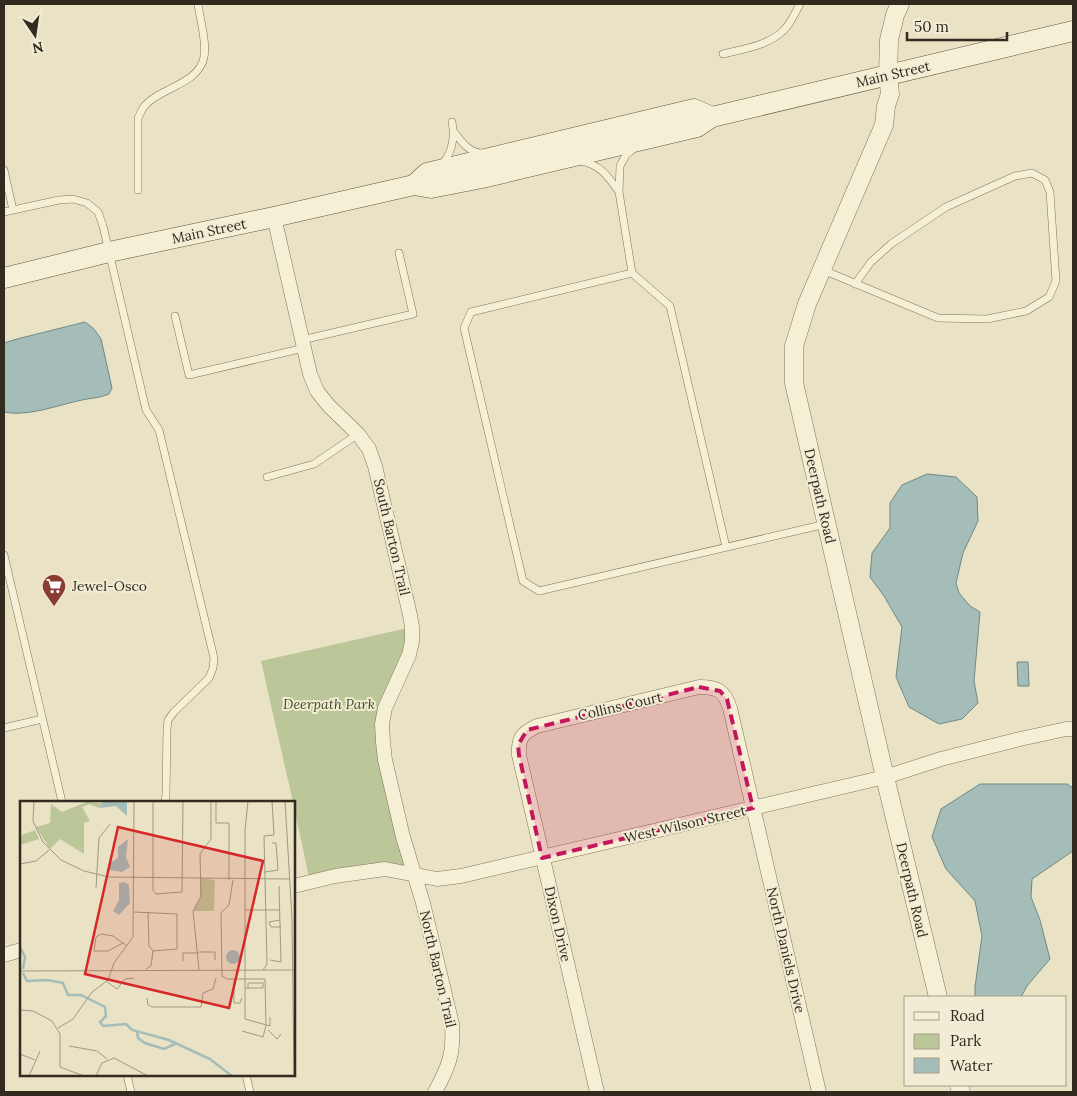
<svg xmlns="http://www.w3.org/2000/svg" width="1077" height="1096" font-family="Lora,serif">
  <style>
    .green { fill: #bbc699 }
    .water { fill: #a5bdb8; stroke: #6d8a86 }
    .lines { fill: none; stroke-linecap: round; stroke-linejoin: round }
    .service-casing { stroke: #82755c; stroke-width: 8 }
    .minor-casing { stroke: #82755c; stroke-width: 15 }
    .tertiary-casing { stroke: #82755c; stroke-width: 19 }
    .secondary-casing { stroke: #635640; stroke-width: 21 }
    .service { stroke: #f5efd6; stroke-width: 7 }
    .minor { stroke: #f5efd6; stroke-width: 14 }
    .tertiary { stroke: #f5efd6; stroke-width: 18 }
    .secondary { stroke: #f5efd6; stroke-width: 20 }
    .marked { fill: #c2185b; fill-opacity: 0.2; stroke: #c2185b; stroke-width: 4; stroke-dasharray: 10 6; stroke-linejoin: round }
    .labels { text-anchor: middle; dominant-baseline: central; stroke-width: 4; stroke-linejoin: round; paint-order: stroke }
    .street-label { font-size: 14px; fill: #332b1f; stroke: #f1ecd3 }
    .poi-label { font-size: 14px; fill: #332b1f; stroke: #f1ecd3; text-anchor: start }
    .park-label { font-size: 14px; font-style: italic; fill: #3f4d28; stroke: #f1ecd3 }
    .inset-river { fill: none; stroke: #a5bdb8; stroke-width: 2.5 }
    .inset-road { fill: none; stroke: #a09982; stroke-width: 1 }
    .view { fill: #d62828; fill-opacity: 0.15; stroke: #d62828; stroke-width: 2.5 }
    .inset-edge { fill: none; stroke: #332b1f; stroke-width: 2.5 }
  </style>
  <rect width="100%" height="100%" fill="#e9e2c4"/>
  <path class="green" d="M412,627L382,724L414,874L385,869L310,882L294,807V802H293L261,661Z"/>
  <path class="water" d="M85,322L94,329L101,339L112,388L109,394C100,398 91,398 82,400C58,405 28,417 4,412V343L17,339Z
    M927,474L956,477L977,497L978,521L963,553L956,583L959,593L970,606L980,612L974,681L978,703L962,719L939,724L909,707L896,677L902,627L884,596L870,577L872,553L890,528V503L902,485Z
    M1017,662H1028L1029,686H1018Z
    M980,784H1067L1073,788V851L1032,879L1031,897L1040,920L1050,959L1027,986L1021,997H975V987L982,936L975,901L946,869L932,837L941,809Z"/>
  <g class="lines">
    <defs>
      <path id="service" d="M723,54C743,49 768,46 784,30C791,23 795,13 800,4
        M454,132C461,141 469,153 482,153
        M633,149L626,155L620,166L619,192L632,273L471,312L464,328L523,581L539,591L826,524
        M580,161C600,164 608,176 619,192
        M441,165C452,154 455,138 452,122
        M4,170L13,210
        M138,190V118C140,115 141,111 143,108C157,88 199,85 204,57C207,43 200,19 198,4
        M4,212L59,200L73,199L87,203L98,212L103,226L146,410L159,430L214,658L213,668L209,678L174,712L168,720L167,730L166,795L165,802
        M823,270L938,318L987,319L1026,311L1049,297L1056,281L1050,192L1045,180L1032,173L1015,176L946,207L891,244L871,262L855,284
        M632,273L670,306L726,547
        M175,316L189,375L304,348
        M302,340L413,314L399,253
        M267,477L314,464L358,434
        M4,555L62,802
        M4,728L42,719
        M127,1075L131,1092
        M246,1075L250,1092"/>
      <path id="minor" d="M274,217L310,374L317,391L329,406L358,434L369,449L375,466L410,615L412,627V641L409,655L385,708L382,724L383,742L385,760L403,837L423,903L452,1024C454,1054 449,1066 435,1092
        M294,886L335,876L385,869L437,879L461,876L885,777L941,759L1020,739L1066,729H1073
        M4,955L21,950
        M597,1092L519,755C518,738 522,733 537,726L699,687C717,687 724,690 730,708L819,1092"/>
      <path id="tertiary" d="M900,4L895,15L889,40L888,75L890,94L886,106L884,125L807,304L794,346V383L885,777L938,997
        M959,1085L961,1092"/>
      <path id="secondary" d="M414,185L427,173L694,109L712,117
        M4,278L109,252L274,217L414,185L431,188L482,178L697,127L712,117L1073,31"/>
    </defs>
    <use href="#service" class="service-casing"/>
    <use href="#minor" class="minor-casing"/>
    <use href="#tertiary" class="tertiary-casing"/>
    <use href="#secondary" class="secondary-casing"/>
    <use href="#service" class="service"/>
    <use href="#minor" class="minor"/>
    <use href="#tertiary" class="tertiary"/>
    <use href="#secondary" class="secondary"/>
  </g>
  <path class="marked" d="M699,687L720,691L727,699L753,808L542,858L519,755L518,745L527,730Z"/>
  <defs>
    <symbol id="supermarket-pin" viewBox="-11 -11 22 30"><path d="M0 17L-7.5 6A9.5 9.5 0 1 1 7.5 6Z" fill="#8a3c33" stroke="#f1ecd3"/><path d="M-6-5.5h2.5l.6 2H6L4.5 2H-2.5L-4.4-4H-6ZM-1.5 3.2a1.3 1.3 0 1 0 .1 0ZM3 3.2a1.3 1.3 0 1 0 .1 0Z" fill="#fff"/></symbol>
  </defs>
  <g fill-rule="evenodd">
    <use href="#supermarket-pin" x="40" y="572" width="28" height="38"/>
  </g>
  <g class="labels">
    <g class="street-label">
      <text transform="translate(893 74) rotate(-13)">Main Street</text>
      <text transform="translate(209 231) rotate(-12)">Main Street</text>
      <text transform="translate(820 496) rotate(77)">Deerpath Road</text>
      <text transform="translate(392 537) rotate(77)">South Barton Trail</text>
      <text transform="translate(620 706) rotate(-13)">Collins Court</text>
      <text transform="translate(685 824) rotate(-13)">West Wilson Street</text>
      <text transform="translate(912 890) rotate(77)">Deerpath Road</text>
      <text transform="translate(558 924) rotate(77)">Dixon Drive</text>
      <text transform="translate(786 950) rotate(77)">North Daniels Drive</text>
      <text transform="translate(438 969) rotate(77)">North Barton Trail</text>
    </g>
    <g class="poi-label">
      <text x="72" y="586">Jewel-Osco</text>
    </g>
    <g class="park-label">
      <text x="329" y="704">Deerpath Park</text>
    </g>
  </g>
  <g transform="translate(20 801)">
    <rect width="275" height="275" fill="#e9e2c4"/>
    <path d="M67,1L82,2L80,7L69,3L62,6L70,20L64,22V53L40,38L30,48L16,26L30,22L31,3L42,11ZM15,29L19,38L0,44L2,34ZM180,77L195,79L194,110H173L180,98Z" fill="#bbc699"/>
    <path d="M83,0H107V15L96,5L80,7ZM108,38L106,56L110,66L102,71L90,69L88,63L98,57V46ZM105,81L109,84L110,102L99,114L93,110L99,99V82ZM206 156a7 7 0 1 1 14 0a7 7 0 1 1-14 0Z" fill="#a5bdb8"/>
    <path class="inset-river" d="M0,146L5,156L3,168M3,172L7,180L28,179L43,182L48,194H61L85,206L86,215L80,221L83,225L106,223L112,229L149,239L190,258L212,275M117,230L118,237L125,242L144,248L155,243"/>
    <path class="inset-road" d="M14,0L13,20L23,41L41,59L64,70L89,76L270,78M133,0V89L136,93L162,91L163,0M196,0V22H209V79M228,0L225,29V218L250,225V216M265,0L272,117L274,275M0,63L16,60L29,49M245,71L258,69L256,42H252M213,79L209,104L201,112L202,175L207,178H245L246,225L243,236L222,230M76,87L79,37L90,23M225,109H260M114,111L157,113V148L133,150L131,165L126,168M128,111L129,145L133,150M260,119L249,121L251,126H261M103,142L88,150H74L76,136L81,133L93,135L103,142L107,145M179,151H195V159M250,159L261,161L259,85M163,160V152H179M179,169L173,110L181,95L180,53L191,38V0M243,169L247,163L244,35L254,34L252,0M0,170L275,169M214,178V202H220L222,197M86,180L97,188L105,178L114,177M225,187H243V182H228V187M127,197L128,204L132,206H181L183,192L193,188L196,177M0,209L13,210L32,220L40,233V266L64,275M38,227L53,218L72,191L88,179L94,162L113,136L114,0M248,229L257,238L261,233M49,245L77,250L87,258M0,253L15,259M9,275L20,250M76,275L82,262L94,257L128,275"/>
    <path class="view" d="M98,26L243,60L209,207L65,173Z"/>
    <rect width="275" height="275" class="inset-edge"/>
  </g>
  <rect width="1077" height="1096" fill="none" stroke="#332b1f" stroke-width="10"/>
  <rect x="904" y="996" width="162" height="90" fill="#f1ecd3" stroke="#a59f8b"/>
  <rect x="914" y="1012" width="25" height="8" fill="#f5efd6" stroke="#a59f8b"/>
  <text x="950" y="1021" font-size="15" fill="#332b1f">Road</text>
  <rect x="914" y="1034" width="25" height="15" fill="#bbc699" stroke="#a59f8b"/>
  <text x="950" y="1046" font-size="15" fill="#332b1f">Park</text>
  <rect x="914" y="1058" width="25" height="15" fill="#a5bdb8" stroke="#a59f8b"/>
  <text x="950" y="1071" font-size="15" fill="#332b1f">Water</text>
  <g transform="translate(35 35) rotate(167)" stroke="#f1ecd3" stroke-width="4" paint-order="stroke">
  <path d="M0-4L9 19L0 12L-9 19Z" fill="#332b1f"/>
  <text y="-8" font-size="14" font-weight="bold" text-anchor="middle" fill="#332b1f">N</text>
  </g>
  <path d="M907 32v8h100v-8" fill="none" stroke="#332b1f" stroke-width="2.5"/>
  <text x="914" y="32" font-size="15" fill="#332b1f" stroke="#f1ecd3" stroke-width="4" paint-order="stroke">50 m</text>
</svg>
